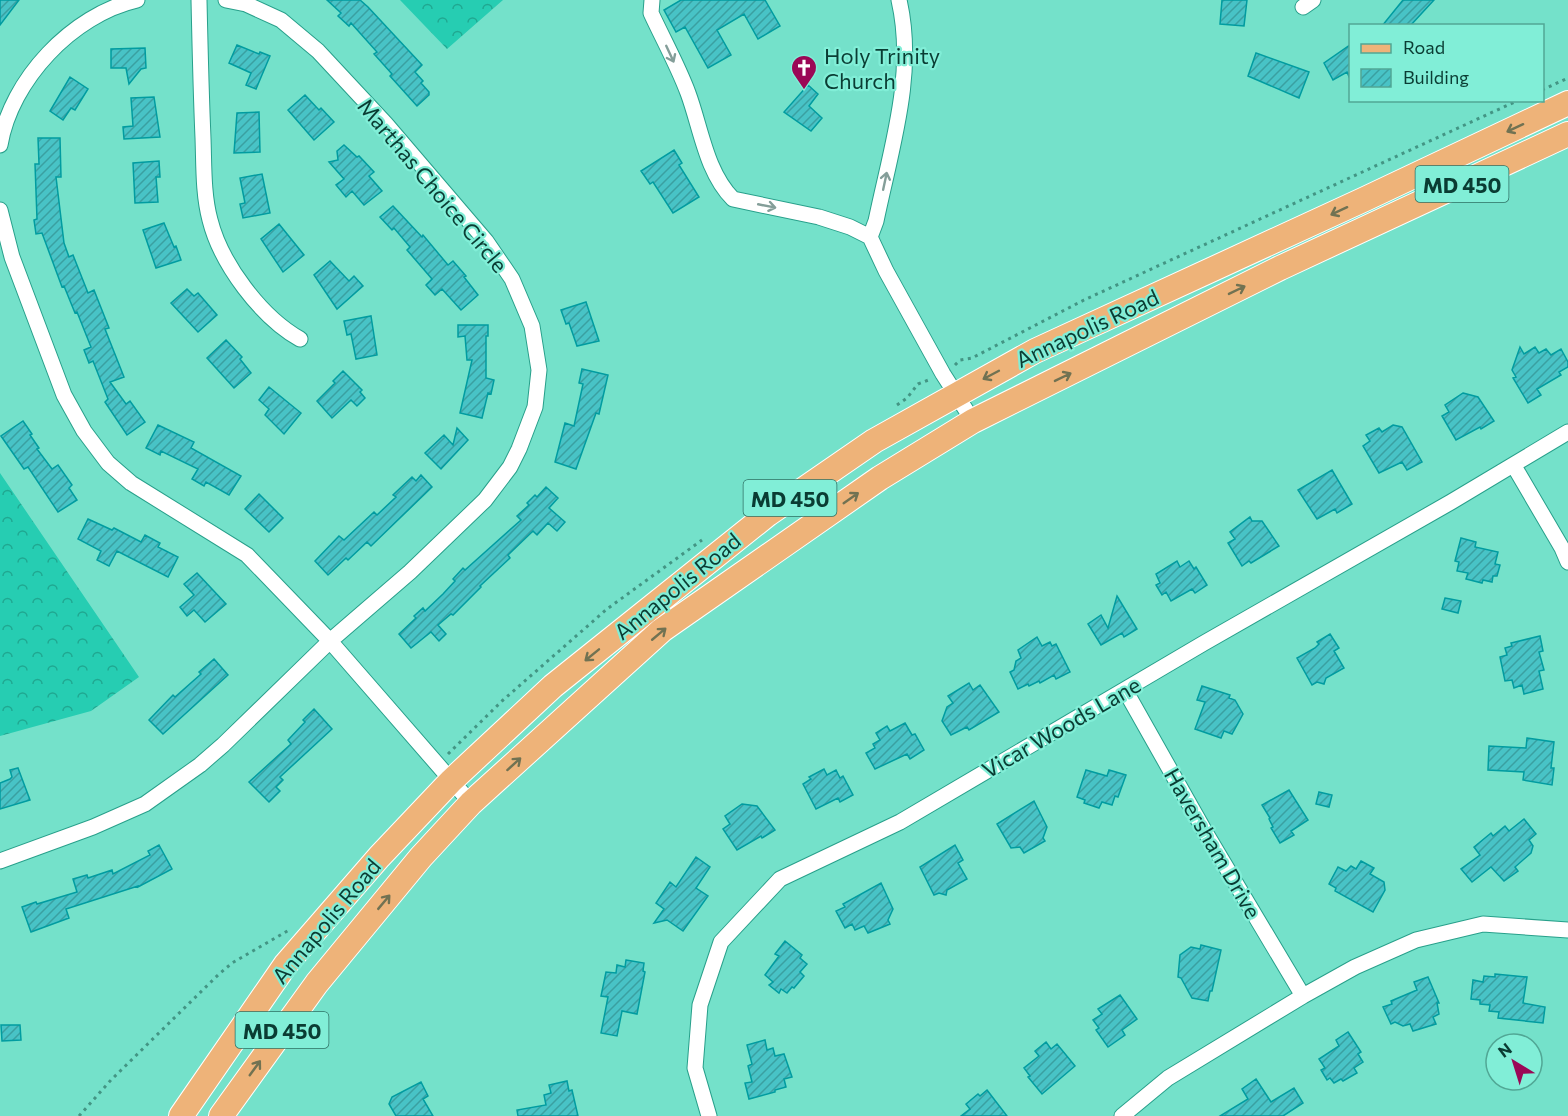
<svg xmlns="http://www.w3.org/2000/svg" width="1568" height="1116" font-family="Commissioner,sans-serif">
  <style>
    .forest { fill: url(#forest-crowns) }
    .building { fill: url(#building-hatch); stroke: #019ca0; stroke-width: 1.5 }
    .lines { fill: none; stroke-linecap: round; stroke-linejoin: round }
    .minor-casing { stroke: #28a08b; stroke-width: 17 }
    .primary-casing { stroke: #fff; stroke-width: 26 }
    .path { stroke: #439584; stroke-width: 3; stroke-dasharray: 3 4.5; stroke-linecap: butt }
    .minor { stroke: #fff; stroke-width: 15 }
    .primary { stroke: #eeb379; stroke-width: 24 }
    .oneway { stroke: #849e99 }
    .oneway2 { stroke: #717252 }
    .labels { text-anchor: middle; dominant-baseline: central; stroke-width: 4.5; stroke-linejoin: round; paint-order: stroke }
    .shield { fill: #81eed7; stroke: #2e7164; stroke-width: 1.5 }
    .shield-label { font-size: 21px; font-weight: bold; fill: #0a3c33 }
    .poi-label { font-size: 22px; fill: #0a3c33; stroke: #81eed7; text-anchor: start }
    .street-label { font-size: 22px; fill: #0a3c33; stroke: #81eed7 }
  </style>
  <defs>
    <pattern id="forest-crowns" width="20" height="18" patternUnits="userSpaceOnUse" patternTransform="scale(1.5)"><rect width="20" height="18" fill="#26cdb2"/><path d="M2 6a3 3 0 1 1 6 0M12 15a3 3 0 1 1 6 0" fill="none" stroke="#1fa891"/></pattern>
    <pattern id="building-hatch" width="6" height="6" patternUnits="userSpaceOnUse" patternTransform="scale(1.5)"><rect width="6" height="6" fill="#48c3c6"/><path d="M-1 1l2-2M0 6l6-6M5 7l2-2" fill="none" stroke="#3aa0a1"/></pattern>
  </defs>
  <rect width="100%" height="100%" fill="#74e1ca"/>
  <path class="forest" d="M400,0H503L447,49Z
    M0,473L139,677L91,711L0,736Z"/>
  <path class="building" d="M0,0H19L0,25Z
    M327,0H360L368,7L422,65L415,72L423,81L421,83L429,92V95L417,106L390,76L392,74L374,54L377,52L351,23L349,26L338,16L341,13Z
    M681,0H765L780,26L758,39L744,14L717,30L731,55L708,68L685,27L676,32L664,10Z
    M1222,0H1247L1244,26L1220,24Z
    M1403,0H1434L1410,26H1382Z
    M237,45L259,54L260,52L270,56L256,89L246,85L251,73L229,63Z
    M1350,45V79L1347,72L1333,80L1324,63Z
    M145,48L146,68L141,69L129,84L126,68H111V49Z
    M1256,53L1309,72L1299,98L1248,76Z
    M70,77L88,89L75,110L71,108L63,120L50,111Z
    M808,85L818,94L809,106L822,118L811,131L784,112Z
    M305,95L319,110L321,108L334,122L314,140L288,110Z
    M154,97L160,137L124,139L123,127L133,126L131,98Z
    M259,112L260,152L234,153L237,113Z
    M38,138H60L61,177H56L64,243L69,257L73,255L88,293L94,290L109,328L105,329L124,377L110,382L126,404L130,401L145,422L127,435L105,402L108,399L93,361L89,363L84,350L91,347L77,312L75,313L64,286L62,287L42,233L36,234L34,220L37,219L35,164H39Z
    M344,145L357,157L359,156L374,172L369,176L382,191L364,205L352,191L346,197L336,185L344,179L329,162L338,160L337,151Z
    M674,150L682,163L679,165L699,197L673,213L653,182L650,184L641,171Z
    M159,161L160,177H156L158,202L135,203L133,163Z
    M262,174L270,213L243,218L240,204L245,203L240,178Z
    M393,206L422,237L423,235L448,265L453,261L466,276L464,277L478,295L461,310L442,289L435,295L426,285L432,279L407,250L410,247L394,228L392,230L380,217Z
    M164,223L174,247L176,246L181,260L156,268L143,230Z
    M279,224L304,255L283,272L261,239Z
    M330,261L349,281L354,276L363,286L337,309L314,275Z
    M187,289L194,296L198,293L217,315L198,332L171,303Z
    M586,302L599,341L577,346L569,323L566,324L561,310Z
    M371,316L377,355L356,359L351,334L347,335L344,321Z
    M458,325H488V336H486V378L494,380L491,394L488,393L482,418L460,413L472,360H467L465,336L458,337Z
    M226,340L242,357L240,359L251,373L234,388L207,358Z
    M1520,347L1524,354L1535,347L1539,353L1546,349L1551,355L1561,349L1568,362V367L1559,372L1561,375L1537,389L1541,395L1528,403L1513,378L1516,377L1512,370Z
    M582,369L608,375L599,414L596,413L576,469L555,462L565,423L574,426L583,384L579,383Z
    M343,371L362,390L360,392L365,398L357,406L351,400L332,418L317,401L335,383L333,381Z
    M269,387L301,413L284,434L265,415L269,409L259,400Z
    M1463,393L1478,397L1494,421L1481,429L1480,427L1456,440L1442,416L1449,412L1445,405Z
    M23,421L32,434L30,435L39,448L37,449L52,469L58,465L72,485L69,488L77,500L58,512L28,467L24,469L1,436Z
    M158,425L194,442L191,448L241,476L229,495L206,482L204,486L192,479L198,469L161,451L160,455L146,448Z
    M1393,425L1402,427L1422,462L1407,470L1402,462L1379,473L1363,446L1370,441L1366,435L1379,428L1382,432Z
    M457,428L468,440L441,469L425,453L444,435L453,445Z
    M1332,470L1352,504L1337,513L1335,509L1317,519L1298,490Z
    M421,475L432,487L371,546L367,542L348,560L346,558L328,575L315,561L339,536L344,540L374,512L377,515L396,497L393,495L412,477L416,481Z
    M546,487L558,498L549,508L565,522L557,531L548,523L537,535L533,531L508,555L510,558L480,586L481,587L453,615L451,614L438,625L446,634L439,641L431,632L411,648L399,634L416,618L414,616L423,608L425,611L443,594L455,581L453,579L463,568L465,570L521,520L517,516L529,505L527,503L535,495L537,497Z
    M259,494L283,518L269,532L245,509Z
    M1250,517L1252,521H1262L1279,546L1251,563L1249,561L1242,566L1228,543L1235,539L1230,532Z
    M88,519L112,530L114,528L141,542L145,535L160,543L158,547L178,557L168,577L117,551L109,566L97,560L101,551L78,539Z
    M1461,538L1476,542L1475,547L1498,552L1495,564L1500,565L1497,576H1493L1492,582L1483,580L1482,583L1466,579L1468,573L1457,571L1459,562L1455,561Z
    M1177,561L1180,567L1189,561L1194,569L1196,567L1207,585L1195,593L1192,589L1171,601L1166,592L1162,595L1156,585L1160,583L1156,574Z
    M197,573L226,604L205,622L194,610L187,616L180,607L194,595L184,584Z
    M1117,596L1137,629L1124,637L1122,633L1101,645L1088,624L1101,615L1108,628Z
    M1445,598L1461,601L1458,613L1442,609Z
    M1330,634L1339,648L1334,651L1344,668L1326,678L1324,684L1317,682L1312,685L1297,658L1315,648L1319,644L1317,642Z
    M1540,636L1543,651L1539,652L1544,670L1539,671L1543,689L1524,694L1522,685L1514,688L1512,680L1505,681L1500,657L1507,655L1505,648L1512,646L1511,643Z
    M1037,637L1042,646L1050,642L1052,646L1056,644L1070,672L1056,679L1054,675L1040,683L1039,681L1029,686L1028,684L1018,689L1010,672L1014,670L1016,661L1021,658L1018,650Z
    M214,659L228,675L163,734L149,720L173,695L175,697L201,674L199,672Z
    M969,683L973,690L980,685L999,712L969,730L967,727L951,735L942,721L947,707L953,703L948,696Z
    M1202,686L1230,695L1229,698L1235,700L1243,714L1232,734L1224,731L1221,738L1195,729L1205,702L1197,700Z
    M314,709L332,729L280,777L283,780L276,787L280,791L269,802L249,782L291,744L288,740L305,722L303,720Z
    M905,723L912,735L915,734L924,750L910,759L907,754L875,769L866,753L875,748L873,744L880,740L876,733L887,726L890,731Z
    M1527,738L1554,742L1551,768H1554L1552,785L1523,780L1524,772L1488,770L1489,746L1526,748Z
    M18,768L30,800L0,809V783L10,779L12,777L10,770Z
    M824,769L827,775L836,770L840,778L843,776L853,795L840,802L838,798L816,809L803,784L811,779L809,777Z
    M1086,770L1107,776L1109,770L1126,775L1118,797L1115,796L1112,805L1102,802L1099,808L1084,803L1085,800L1077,797Z
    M1289,790L1308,820L1291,831L1294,835L1280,843L1271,828L1273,827L1269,819L1270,818L1262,805Z
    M1319,792L1332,795L1329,807L1316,804Z
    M1034,801L1047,827L1043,838L1045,841L1024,853L1020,847L1011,848L997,824Z
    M742,804L757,806L775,830L762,838L761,836L737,850L723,829L730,824L725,816Z
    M1524,819L1536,834L1529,840L1533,846L1531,853L1515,867L1518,871L1504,881L1491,867L1472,882L1461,869L1480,855L1474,847L1491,833L1493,836L1505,826L1509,831Z
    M159,845L172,869L138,887V886L66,909L69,918L31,932L22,907L36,902L37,904L77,892L73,879L87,875L88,878L112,870L113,874L150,855L148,851Z
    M955,845L963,860L958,863L967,879L947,890L946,895L939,893L934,895L920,867Z
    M696,857L710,867L696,888L708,896L683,931L667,920L654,923L664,909L656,903L670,882L676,887Z
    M1361,861L1374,868L1370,874L1384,882L1385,890L1373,912L1335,891L1336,888L1329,884L1338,867L1346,871L1351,866L1356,869Z
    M881,883L893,909L888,920L890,924L868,933L864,926L855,930L852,924L845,928L836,911L845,907L843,904Z
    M785,941L802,955L800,958L807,964L800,972L804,976L794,988L792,987L787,993L781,989L779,993L769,985L773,982L765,975L779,956L775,954Z
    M1201,945L1221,950L1212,991H1210L1208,1001L1192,998L1181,978L1178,977L1180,955L1191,947L1200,949Z
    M626,960L644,963L643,971L645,972L637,1014L622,1011L617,1036L601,1033L608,997L601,996L606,972L616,973L617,965L625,967Z
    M1495,974L1527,977L1523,1003L1545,1007L1543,1023L1498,1018L1499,1012L1489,1011L1490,1005L1480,1004V1000L1471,999L1473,980L1483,982L1484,976L1495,977Z
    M1428,977L1439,1003H1437L1439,1014L1433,1017L1436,1024L1413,1031L1410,1024L1403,1026L1395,1022L1391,1024L1383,1007L1392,1004L1391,1001L1417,990L1414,982Z
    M1120,995L1137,1019L1122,1030L1125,1035L1108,1047L1096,1030L1099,1028L1093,1020L1102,1014L1098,1009Z
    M1,1025H20L21,1040L2,1041Z
    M1348,1032L1361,1052L1358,1054L1363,1062L1354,1068L1357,1073L1343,1081L1341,1079L1334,1083L1330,1078L1327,1080L1321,1070L1325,1068L1319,1059L1339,1046L1336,1040Z
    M765,1040L767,1050L773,1048L775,1056L784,1054L792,1077L784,1079L786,1087L775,1090V1092L749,1099L745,1083L752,1082L748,1066L752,1064L747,1045Z
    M1046,1042L1051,1049L1057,1044L1075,1066L1042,1094L1028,1077L1030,1076L1024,1068L1039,1056L1035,1051Z
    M1256,1079L1271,1102L1294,1088L1303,1103L1283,1116H1220L1248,1099L1242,1089Z
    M567,1081L569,1091L572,1090L578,1116H518L517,1110L546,1105L544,1095L551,1093L549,1085Z
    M421,1082L428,1096L423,1099L433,1116H396L389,1104L392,1097Z
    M987,1090L1007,1116H961L970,1109L966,1104L978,1094L980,1096Z"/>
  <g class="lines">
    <defs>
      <path id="minor" d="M199,0C200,46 201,92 203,138C204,165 203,194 210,220C221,264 261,317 300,339
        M652,0L651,13C663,39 678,66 688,93C701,128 706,172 733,199L819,217L850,227L870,237L886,271L943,374L973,421
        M1303,7L1313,0
        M0,145C11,80 72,15 137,0
        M0,210L12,257L64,395L84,431L108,463L131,483L247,555L330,641L471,803
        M870,237L876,221C891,148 916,74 899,0
        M1514,466L1562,548L1568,562
        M1125,690L1204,830L1303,996
        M0,861L93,827L145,804L200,765L223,745L330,641L410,572L485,500L510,467L519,449L535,407L539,370L532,326L512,279L486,241L386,124L318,51L281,20L246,4L226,0
        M709,1116L695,1068L700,1005L721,942L780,879L900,822L1204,643L1451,502L1568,432
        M1122,1116L1168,1078L1303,996L1355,967L1416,940L1483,924L1568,930"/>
      <path id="primary" d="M181,1116L286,964L379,857L451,781L553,686L768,514L874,441L1035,351L1365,199L1568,103
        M221,1116L317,983L421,857L471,803L662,630L880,478L973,421L1280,268L1568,134"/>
    </defs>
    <use href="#minor" class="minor-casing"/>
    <use href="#primary" class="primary-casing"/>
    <path class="path" d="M1542,90L1568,78
      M955,365L960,360L972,358L1084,300L1519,100
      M897,405L907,398L918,384L931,379
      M448,754L502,701L607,609L702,540
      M79,1116L111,1080L218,975L232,963L289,930"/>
    <use href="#minor" class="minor"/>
    <use href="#primary" class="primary"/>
  </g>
  <defs><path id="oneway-shaft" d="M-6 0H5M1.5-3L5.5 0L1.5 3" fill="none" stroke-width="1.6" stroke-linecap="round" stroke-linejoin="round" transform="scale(1.5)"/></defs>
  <g class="oneway">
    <use href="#oneway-shaft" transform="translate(670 54) rotate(65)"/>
    <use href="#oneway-shaft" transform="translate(885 181) rotate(-78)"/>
    <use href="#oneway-shaft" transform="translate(767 206) rotate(11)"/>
  </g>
  <g class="oneway2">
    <use href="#oneway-shaft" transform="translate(1515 128) rotate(155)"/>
    <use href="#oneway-shaft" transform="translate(1339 211) rotate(155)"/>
    <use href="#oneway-shaft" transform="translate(1237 290) rotate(-26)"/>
    <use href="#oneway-shaft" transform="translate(991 375) rotate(152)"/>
    <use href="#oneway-shaft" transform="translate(1063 377) rotate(-26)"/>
    <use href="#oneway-shaft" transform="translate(851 498) rotate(-35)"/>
    <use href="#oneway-shaft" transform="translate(659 634) rotate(-40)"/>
    <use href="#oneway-shaft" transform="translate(592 655) rotate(141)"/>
    <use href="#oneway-shaft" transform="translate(514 764) rotate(-42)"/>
    <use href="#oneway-shaft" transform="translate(384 902) rotate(-50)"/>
    <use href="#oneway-shaft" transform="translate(255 1068) rotate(-54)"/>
  </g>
  <defs>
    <symbol id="church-pin" viewBox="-11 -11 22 30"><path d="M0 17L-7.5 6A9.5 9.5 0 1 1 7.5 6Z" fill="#9b0756" stroke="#81eed7"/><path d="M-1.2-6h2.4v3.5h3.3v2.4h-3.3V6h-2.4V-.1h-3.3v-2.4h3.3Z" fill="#fff"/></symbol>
  </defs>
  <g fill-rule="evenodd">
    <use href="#church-pin" x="789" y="53" width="30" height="40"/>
  </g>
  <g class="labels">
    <g class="shield">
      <rect x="1415.5" y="166" width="93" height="36" rx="4.5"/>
      <rect x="743.5" y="480" width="93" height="36" rx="4.5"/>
      <rect x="235.5" y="1012" width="93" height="36" rx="4.5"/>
    </g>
    <g class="shield-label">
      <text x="1462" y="184">MD 450</text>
      <text x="790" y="498">MD 450</text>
      <text x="282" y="1030">MD 450</text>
    </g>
    <g class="poi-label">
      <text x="824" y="55">Holy Trinity<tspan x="824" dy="25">Church</tspan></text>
    </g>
    <g class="street-label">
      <text transform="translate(433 185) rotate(50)">Marthas Choice Circle</text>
      <text transform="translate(1087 328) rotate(-25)">Annapolis Road</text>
      <text transform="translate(677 586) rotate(-39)">Annapolis Road</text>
      <text transform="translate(1061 727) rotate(-30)">Vicar Woods Lane</text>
      <text transform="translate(1213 843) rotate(60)">Haversham Drive</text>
      <text transform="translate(326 921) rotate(-50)">Annapolis Road</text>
    </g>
  </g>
  <rect x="1349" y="24" width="195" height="78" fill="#81eed7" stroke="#51a795" stroke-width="1.5"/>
  <rect x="1361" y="44" width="30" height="9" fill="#eeb379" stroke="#51a795" stroke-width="1.5"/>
  <text x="1403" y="54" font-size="18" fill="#0a3c33">Road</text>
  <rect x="1361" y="69" width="30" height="18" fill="url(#building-hatch)" stroke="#51a795" stroke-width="1.5"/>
  <text x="1403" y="84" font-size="18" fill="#0a3c33">Building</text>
  <g transform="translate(1514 1062) rotate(322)"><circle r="28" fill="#81eed7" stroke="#51a795" stroke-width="1.5"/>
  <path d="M0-4.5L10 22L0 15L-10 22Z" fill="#9b0756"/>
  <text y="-9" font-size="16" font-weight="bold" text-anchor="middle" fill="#0a3c33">N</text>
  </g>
</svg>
